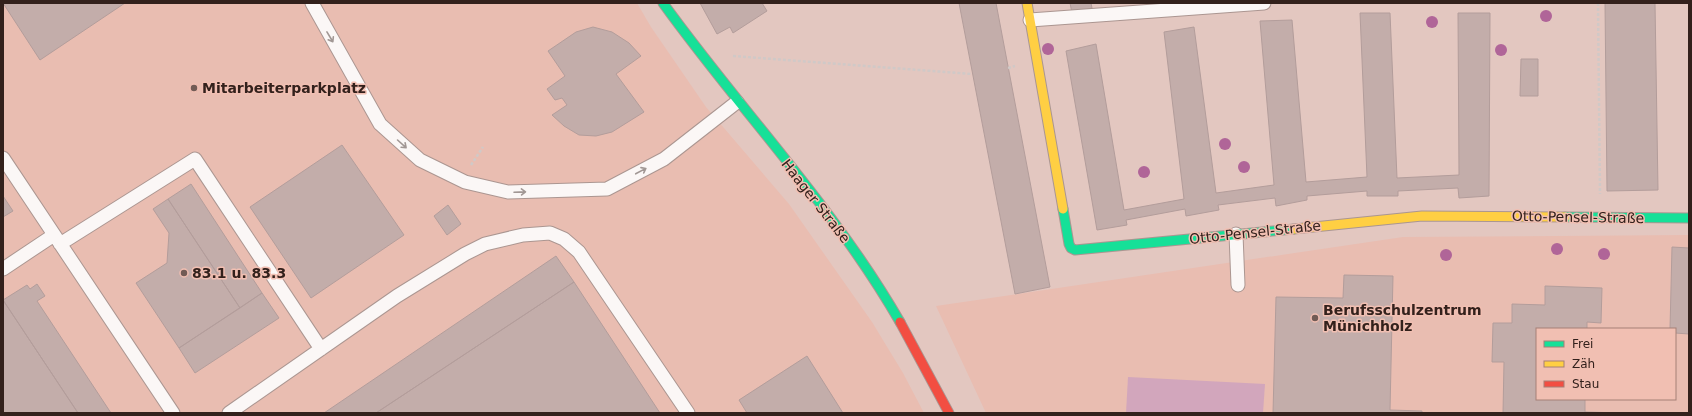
<svg xmlns="http://www.w3.org/2000/svg" width="1692" height="416" font-family="'DejaVu Sans',sans-serif">
  <style>
    .built { fill: #e9bdb1; fill-rule: evenodd }
    .green { fill: #d2a6bc }
    .building { fill: #c3adaa; stroke: #b39d9b }
    .lines { fill: none; stroke-linecap: round; stroke-linejoin: round }
    .lane-casing { stroke: #ab9691; stroke-width: 15 }
    .fast-casing { stroke: #ab9691; stroke-width: 11 }
    .slow-casing { stroke: #ab9691; stroke-width: 11 }
    .jam-casing { stroke: #ab9691; stroke-width: 11 }
    .path { stroke: #d0c9c7; stroke-width: 2.5; stroke-dasharray: 3 2; stroke-linecap: butt }
    .lane { stroke: #fbf7f6; stroke-width: 13 }
    .fast { stroke: #16e098; stroke-width: 9 }
    .slow { stroke: #ffcf43; stroke-width: 9 }
    .jam { stroke: #f24e42; stroke-width: 9 }
    .tree { fill: #b06598 }
    .oneway { stroke: #a19794 }
    .poi-dot { fill: #715b55; stroke: #f1bfb2; stroke-width: 1.5 }
    .labels { text-anchor: middle; dominant-baseline: central; stroke-width: 3; stroke-linejoin: round; paint-order: stroke }
    .poi-label { font-size: 14px; font-weight: bold; fill: #33211c; stroke: #f1bfb2; text-anchor: start }
    .street-label { font-size: 14px; fill: #33211c; stroke: #f1bfb2 }
  </style>
  <rect width="100%" height="100%" fill="#e3c7c0"/>
  <path class="built" d="M3,3H637L651,27L706,107L789,204L872,322L903,373L924,413H3Z
    M1689,235V413H986L936,306L1403,237ZM1537,329H1675V399H1537Z"/>
  <path class="green" d="M1128,377L1265,384L1263,413H1126Z"/>
  <path class="building" d="M3,3H125L40,60Z
    M700,3H762L767,11L733,33L730,27L717,34Z
    M959,3H996L1050,287L1015,294Z
    M1070,3H1091L1092,8L1072,13Z
    M1605,3H1655L1658,190L1607,191Z
    M1360,13H1390L1397,178L1459,175L1458,13H1490L1489,196L1459,198L1458,188L1398,191V196H1367V191L1307,196V200L1276,206L1275,198L1218,205L1219,210L1186,216L1185,209L1126,220L1127,225L1097,230L1066,51L1096,44L1124,210L1184,199L1164,32L1194,27L1216,193L1274,185L1260,21L1292,20L1306,182L1367,177Z
    M593,27L612,32L629,43L641,56L616,74L644,112L612,132L596,136L579,135L564,126L552,115L567,105L562,98L555,100L547,89L565,76L548,51L576,32Z
    M1521,59H1538V96H1520Z
    M342,145L404,235L311,298L250,207Z
    M191,184L262,293L240,308L168,199Z
    M3,196L13,211L3,217Z
    M168,199L240,308L179,348L136,283L167,263L169,233L153,209Z
    M448,205L461,224L447,235L434,216Z
    M1672,247L1689,248V334L1675,333V329H1670Z
    M556,256L574,282L376,413H324Z
    M1344,275L1393,276L1390,410L1422,411V413H1273L1276,297L1343,298Z
    M574,282L660,413H376Z
    M37,284L45,296L37,301L111,413H78L3,300L27,285L30,289Z
    M1545,286L1602,288L1601,323L1587,322V329H1537V399H1585V412L1621,413H1503L1504,362H1492L1493,323H1512V304L1545,305Z
    M262,293L279,318L195,373L179,348Z
    M3,300L78,413H3Z
    M807,356L843,413H747L739,400Z"/>
  <g class="lines">
    <defs>
      <path id="lane" d="M312,3L380,124L420,160L465,182L508,192L607,189L664,159L737,102
        M1030,20L1264,3
        M3,158L173,413
        M1236,234L1238,285
        M60,244L195,159L321,349
        M3,269L54,235
        M229,413L397,296L465,254L485,244L523,235L550,233L564,239L579,252L688,413"/>
      <path id="fast" d="M663,3C740,110 834,207 900,322
        M1063,209L1069,244L1071,248L1075,250L1294,229
        M1565,217L1689,218"/>
      <path id="slow" d="M1027,3L1063,209
        M1294,229L1422,216L1565,217"/>
      <path id="jam" d="M900,322L949,413"/>
    </defs>
    <use href="#lane" class="lane-casing"/>
    <use href="#fast" class="fast-casing"/>
    <use href="#slow" class="slow-casing"/>
    <use href="#jam" class="jam-casing"/>
    <path class="path" d="M1598,3L1600,194
      M733,56L972,74
      M1008,68L1015,66
      M471,165L483,147"/>
    <use href="#lane" class="lane"/>
    <use href="#fast" class="fast"/>
    <use href="#slow" class="slow"/>
    <use href="#jam" class="jam"/>
  </g>
  <g class="tree">
    <circle cx="1546" cy="16" r="6"/>
    <circle cx="1432" cy="22" r="6"/>
    <circle cx="1048" cy="49" r="6"/>
    <circle cx="1501" cy="50" r="6"/>
    <circle cx="1225" cy="144" r="6"/>
    <circle cx="1244" cy="167" r="6"/>
    <circle cx="1144" cy="172" r="6"/>
    <circle cx="1557" cy="249" r="6"/>
    <circle cx="1604" cy="254" r="6"/>
    <circle cx="1446" cy="255" r="6"/>
  </g>
  <defs><path id="oneway-shaft" d="M-6 0H5M1.5-3L5.5 0L1.5 3" fill="none" stroke-width="1.6" stroke-linecap="round" stroke-linejoin="round"/></defs>
  <g class="oneway">
    <use href="#oneway-shaft" transform="translate(330 37) rotate(59)"/>
    <use href="#oneway-shaft" transform="translate(402 144) rotate(42)"/>
    <use href="#oneway-shaft" transform="translate(641 171) rotate(-28)"/>
    <use href="#oneway-shaft" transform="translate(520 192) rotate(-2)"/>
  </g>
  <g class="poi-dot">
    <circle cx="194" cy="88" r="4"/>
    <circle cx="184" cy="273" r="4"/>
    <circle cx="1315" cy="318" r="4"/>
  </g>
  <g class="labels">
    <g class="poi-label">
      <text x="202" y="88">Mitarbeiterparkplatz</text>
      <text x="192" y="273">83.1 u. 83.3</text>
      <text x="1323" y="310">Berufsschulzentrum<tspan x="1323" dy="16">Münichholz</tspan></text>
    </g>
    <g class="street-label">
      <text transform="translate(816 201) rotate(52)">Haager Straße</text>
      <text transform="translate(1578 217) rotate(1)">Otto-Pensel-Straße</text>
      <text transform="translate(1255 232) rotate(-6)">Otto-Pensel-Straße</text>
    </g>
  </g>
  <rect width="1692" height="416" fill="none" stroke="#33211c" stroke-width="8"/>
  <rect x="1536" y="328" width="140" height="72" fill="#f1bfb2" stroke="#a58076"/>
  <rect x="1544" y="341" width="20" height="6" fill="#16e098" stroke="#a58076"/>
  <text x="1572" y="348" font-size="12" fill="#33211c">Frei</text>
  <rect x="1544" y="361" width="20" height="6" fill="#ffcf43" stroke="#a58076"/>
  <text x="1572" y="368" font-size="12" fill="#33211c">Zäh</text>
  <rect x="1544" y="381" width="20" height="6" fill="#f24e42" stroke="#a58076"/>
  <text x="1572" y="388" font-size="12" fill="#33211c">Stau</text>
</svg>
